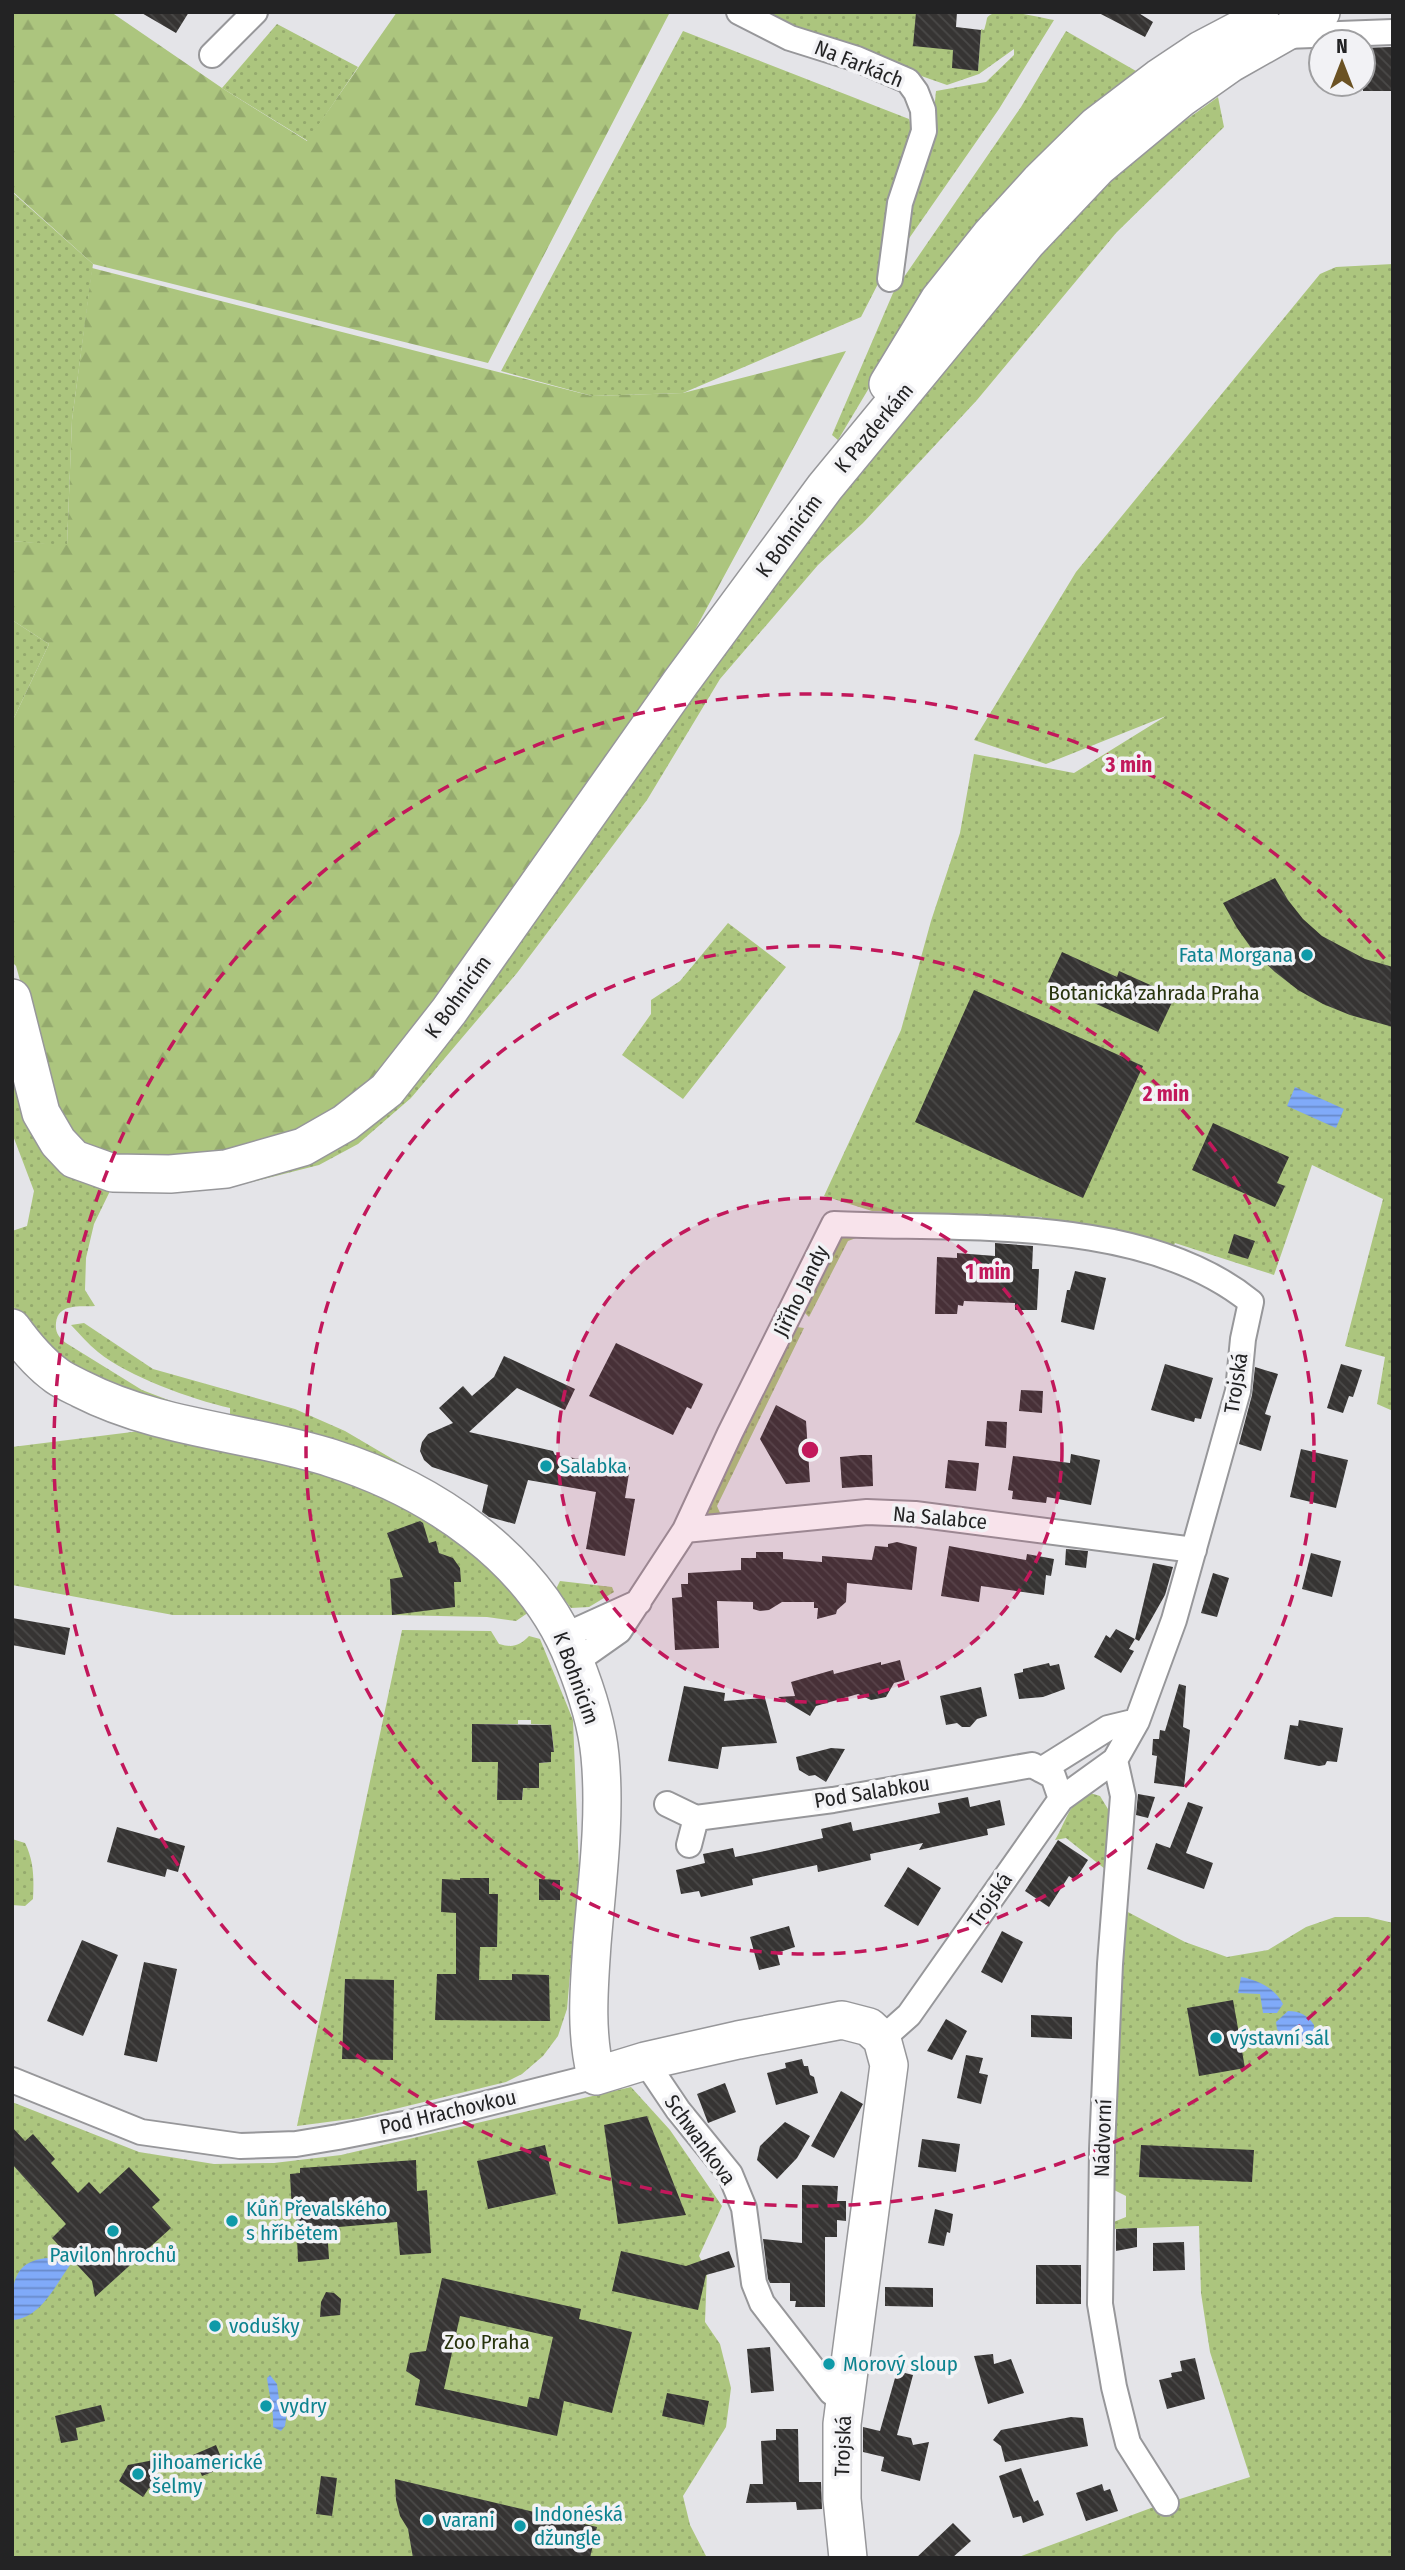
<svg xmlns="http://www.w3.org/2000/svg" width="1405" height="2570" font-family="'Fira Sans Condensed',sans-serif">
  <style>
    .green { fill: url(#green-dots); fill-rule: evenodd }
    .forest { fill: url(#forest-firs) }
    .water { fill: url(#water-rules) }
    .building { fill: url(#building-back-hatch); fill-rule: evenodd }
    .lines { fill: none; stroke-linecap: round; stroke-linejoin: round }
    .street-casing { stroke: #97979a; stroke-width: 28 }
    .secondary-casing { stroke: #97979a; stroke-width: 40 }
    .street { stroke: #fff; stroke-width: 24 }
    .secondary { stroke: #fff; stroke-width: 37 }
    .ring { fill: none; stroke: #c2185b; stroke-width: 3.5; stroke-dasharray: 12 9 }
    .culture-dot { fill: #0f9aa8; stroke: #f2f2f5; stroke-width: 2.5 }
    .labels { text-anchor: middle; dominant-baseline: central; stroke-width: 7; stroke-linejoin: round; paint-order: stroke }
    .street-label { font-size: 21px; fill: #232324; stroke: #f2f2f5 }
    .culture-label { font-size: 21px; fill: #0d838f; stroke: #f2f2f5; text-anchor: start }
    .park-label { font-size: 21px; fill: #28340d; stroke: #f2f2f5 }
    .centre { fill: #c2185b; stroke: #f2f2f5; stroke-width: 3.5 }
    .ring-label { font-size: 21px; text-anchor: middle; font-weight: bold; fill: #c2185b; stroke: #f2f2f5; stroke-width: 7; stroke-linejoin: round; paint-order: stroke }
  </style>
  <defs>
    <pattern id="green-dots" width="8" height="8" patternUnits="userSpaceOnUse" patternTransform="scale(1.75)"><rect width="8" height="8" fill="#acc57e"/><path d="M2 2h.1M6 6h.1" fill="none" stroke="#94a96d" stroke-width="1.8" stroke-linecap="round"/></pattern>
    <pattern id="forest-firs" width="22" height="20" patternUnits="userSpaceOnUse" patternTransform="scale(1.75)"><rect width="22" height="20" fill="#acc57e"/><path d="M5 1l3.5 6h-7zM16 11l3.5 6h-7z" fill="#94a96d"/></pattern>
    <pattern id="water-rules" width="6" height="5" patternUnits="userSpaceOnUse" patternTransform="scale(1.75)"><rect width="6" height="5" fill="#80aaf9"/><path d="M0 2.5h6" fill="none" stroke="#688ac9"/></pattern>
    <pattern id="building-back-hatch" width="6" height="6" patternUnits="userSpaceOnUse" patternTransform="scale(1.75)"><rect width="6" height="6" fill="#363433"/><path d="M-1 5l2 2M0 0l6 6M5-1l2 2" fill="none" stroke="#4a4948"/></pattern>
  </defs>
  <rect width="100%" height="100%" fill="#e4e4e8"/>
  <path class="green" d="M752,12H916L978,70L981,29L984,30C985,28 987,19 987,18C995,5 1041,18 1054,20L999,109L901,250L906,210L933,121L936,91L986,82L1014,55V49L979,74L947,85L793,31Z
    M277,24L358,67L308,141L222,88Z
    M683,31L909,119L913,132L881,278L861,317L683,393L592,396L501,371Z
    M1066,31L1143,75L912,316L838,440L832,435L893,293L1021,107Z
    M1218,97L1224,127L1116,233L977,400L863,523L818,565L720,679L647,800L517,973L411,1098L358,1144L319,1165L236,1186L145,1192L110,1191L94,1224L86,1258L85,1290L95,1306C80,1307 58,1303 56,1323C55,1333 59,1337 66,1343L142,1390L192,1409V1414L76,1371L50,1349L12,1305V1231L27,1226L34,1191L12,1133V1044L719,642L951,351L1116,170Z
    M12,192L93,264L72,420L67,546L12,541Z
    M1393,264V1411L1377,1404L1385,1357L1345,1346L1383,1199L1312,1165L1274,1275L1175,1243L1172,1250L1042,1226V1217L872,1211L824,1196L901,1030L931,921L960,833L974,754L1074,773L1166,716L1046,764L974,740L1076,572L1320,274L1336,267Z
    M12,620L49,644L12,722Z
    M728,923L786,967L683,1099L622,1055L651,1014V1000L680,981Z
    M844,1235L893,1236V1239L856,1238L848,1241L809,1317L804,1312L840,1237Z
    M84,1323L153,1369L295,1409L345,1431L413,1471L422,1482L230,1421V1408C191,1399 129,1377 98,1352C88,1344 80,1334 71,1325Z
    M797,1327L804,1328L717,1506L721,1515L712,1519L708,1514L709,1505Z
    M140,1431L319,1471L403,1501L459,1536L535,1608L516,1621L487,1617L392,1615H173L12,1585V1447Z
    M560,1581L612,1587L614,1592L589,1607L571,1608L556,1589Z
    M402,1630L491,1631L499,1644C513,1648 519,1646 529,1636L540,1639L573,1720L579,1871L567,2009L558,2036L543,2056L522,2074L506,2082L358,2118L297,2126ZM518,1720H531V1724L551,1725L554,1751L551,1752V1762L539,1763L523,1788L522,1800H497L498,1775L510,1774V1762H473V1724H518Z
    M1090,1793L1100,1796L1111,1814L1108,1865L1105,1869L1066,1838L1055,1840C1065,1824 1070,1799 1090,1793Z
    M12,1839L25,1843C34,1861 34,1879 33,1899L25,1906L12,1905Z
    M1124,1910L1185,1942L1227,1957L1268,1950L1306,1927L1335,1917H1368L1393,1923V2558H1016L1151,2508L1250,2477L1210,2352L1201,2293L1199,2226L1111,2229V2223L1126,2217V2196L1112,2189Z
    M631,2087L670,2130L722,2206L699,2256L707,2271L705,2322L720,2344L731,2388L726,2427L683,2496L690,2525L707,2558H12V2102L139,2152L214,2164L274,2163L341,2155Z"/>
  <path class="forest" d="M12,12H111L222,88L307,141L397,12H670L488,363L93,264L12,191Z
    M92,268L592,396L683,393L846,351L631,748L395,1061L345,1107L299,1132L241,1153L128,1162L70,1138L47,1077L16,966L12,962V722L49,644L12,620V541L67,545L72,420Z"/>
  <path class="water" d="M1295,1087L1344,1109L1336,1128L1287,1106Z
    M1241,1977C1258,1980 1275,1988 1283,2004L1277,2013H1263L1260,1994L1238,1993Z
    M1288,2011C1299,2011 1308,2015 1314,2025V2033L1302,2044L1288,2043L1277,2029L1276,2022Z
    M49,2258L70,2265C55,2286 40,2319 12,2320C12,2289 10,2260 49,2258Z
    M270,2375L277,2384L279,2399L288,2406L285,2426L281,2431L273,2427C274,2409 269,2395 267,2378Z"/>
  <path class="building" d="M140,12H189L176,33Z
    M916,12H957L956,27L981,30L978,71L952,68L953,50L913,46Z
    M1097,12H1137L1153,22L1145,37Z
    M1391,47L1393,91H1363V48Z
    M1275,878L1288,900L1303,919L1322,936L1365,959L1393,967V1027L1350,1015L1323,1004L1298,990L1275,972L1254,952L1237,928L1223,903Z
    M1062,952L1117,977L1119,971L1175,996L1158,1032L1048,982Z
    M974,990L1143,1066L1083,1198L915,1122Z
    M1213,1123L1289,1157L1277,1183L1285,1186L1275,1207L1192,1170Z
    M1234,1234L1255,1241L1248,1259L1228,1253Z
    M995,1243L1033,1246L1032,1269H1039L1037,1310H1015V1303L964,1301L963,1306L958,1305L957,1314H935L937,1257L957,1258V1253L995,1256Z
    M1075,1271L1106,1278L1094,1330L1061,1322L1067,1290H1070Z
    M616,1343L703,1384L691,1409L687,1407L673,1435L589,1396Z
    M504,1356L575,1389L565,1410L517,1388L469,1432L553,1451L555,1455L630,1467L625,1498L635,1499L625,1556L586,1549L596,1492L528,1480L515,1524L489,1517L482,1512L488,1485L432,1467L424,1460L420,1451L422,1442L428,1434L453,1423L439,1408L463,1386L472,1396L494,1377Z
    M1165,1364L1213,1378L1201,1419L1195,1418L1194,1422L1151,1410Z
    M1341,1364L1362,1370L1353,1397L1349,1396L1343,1413L1327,1408Z
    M1255,1367L1278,1374L1265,1414L1271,1416L1261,1451L1239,1444L1252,1395Z
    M1021,1390L1043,1391L1042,1413L1019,1411Z
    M776,1405L806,1421L810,1482L786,1484L760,1439Z
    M987,1421L1007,1422L1006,1448L985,1446Z
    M1301,1449L1348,1460L1336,1508L1290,1497Z
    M1071,1454L1100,1460L1091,1505L1047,1497L1046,1503L1012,1499L1013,1491L1008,1490L1013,1456L1070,1463Z
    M861,1455H872L873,1486L842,1488L840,1457Z
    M948,1460L979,1463L976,1491L945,1488Z
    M420,1521L423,1523L429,1543L436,1541L439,1553L453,1558L460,1568L461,1582H454L455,1607L392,1615L390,1579L403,1577L387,1533Z
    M897,1542L917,1547L912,1590L847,1583L846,1602L837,1610L836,1614L817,1619L818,1608H814V1602H782L769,1610L760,1611L753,1609V1602L717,1601L719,1648L675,1650L672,1598L682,1597L681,1584H688V1573L741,1570V1558H756V1552H783V1559L822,1562V1556L872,1560L875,1546L888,1547V1544Z
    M949,1546L1026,1560L1027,1554L1054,1559L1051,1576L1046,1575L1044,1595L981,1586L979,1602L941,1596Z
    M1066,1549L1088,1551L1086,1568L1065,1565Z
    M1311,1553L1341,1561L1332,1597L1302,1589Z
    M1153,1563L1173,1567L1165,1595L1139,1641L1135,1639Z
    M1213,1573L1229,1578L1217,1617L1201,1613Z
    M12,1618L70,1628L65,1655L12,1645Z
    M1116,1629L1135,1639L1129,1649L1134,1651L1121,1673L1094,1657L1106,1635L1110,1638Z
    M900,1660L905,1680L894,1683L886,1697L871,1700L858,1694L816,1706L810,1716L778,1697L795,1696L791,1682L833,1670L834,1674L881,1662V1665Z
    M1049,1663L1050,1666L1059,1664L1065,1689L1043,1697L1019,1699L1014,1674L1023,1672V1669Z
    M1179,1684L1186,1686L1183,1727L1190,1730L1184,1787L1154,1783L1157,1756L1152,1755L1153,1739H1159L1160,1730L1165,1731Z
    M684,1686L725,1693L724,1701L765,1698L777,1743L722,1747L718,1769L668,1761Z
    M981,1687L987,1716L977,1719L970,1727H962L957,1723L946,1725L940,1696Z
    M1299,1720L1343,1728L1337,1762L1327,1761L1325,1765L1319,1766L1284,1759L1290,1725L1298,1726Z
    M472,1724L551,1725L554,1752H551V1762L539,1763V1788H523L522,1800H497L498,1762H472Z
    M831,1748L845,1749L826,1782L815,1775L809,1776L799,1770L796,1757Z
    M1138,1794L1155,1797L1148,1818L1136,1815Z
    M968,1797L970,1807L1000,1800L1005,1825L987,1829L988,1835L919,1850L923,1843L870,1854L871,1860L818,1872L817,1865L770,1875L752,1879L753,1885L701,1897L699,1891L681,1894L676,1870L705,1863L703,1854L733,1848L735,1857L765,1851L823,1838L821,1829L851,1822L853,1831L940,1813L938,1803Z
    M1188,1802L1203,1807L1186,1853L1213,1863L1204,1889L1147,1869L1156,1843L1170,1848Z
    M117,1827L185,1846L178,1872L167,1869L165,1877L107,1862Z
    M1058,1840L1088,1860L1075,1880L1069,1876L1049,1907L1025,1891Z
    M908,1867L941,1888L918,1926L884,1906Z
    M460,1878H489V1894H498L497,1947H480L479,1980H512V1974L549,1975L550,2021L435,2020L437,1974H456V1913L441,1912L442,1879L460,1880Z
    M539,1879L560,1880V1900H539Z
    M789,1926L795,1947L777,1953L780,1965L759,1970L750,1937Z
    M1002,1931L1023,1942L1002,1983L981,1972Z
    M82,1940L118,1955L83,2036L47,2021Z
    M144,1962L177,1969L157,2062L124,2055Z
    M345,1979L394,1980L393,2060L342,2059Z
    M1233,2000L1245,2068L1199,2076L1187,2008Z
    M1031,2015L1072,2017V2039L1031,2037Z
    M946,2019L967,2031L952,2060L927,2051Z
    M966,2055L983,2058L979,2073L988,2075L981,2104L957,2098Z
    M802,2059L804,2066H808L810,2075L814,2077L818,2093L776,2105L767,2073L786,2068L785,2063Z
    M725,2083L736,2112L708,2123L697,2094Z
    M841,2091L863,2104L834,2158L811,2146Z
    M647,2116L686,2215L618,2224L604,2125Z
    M785,2122L810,2136L797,2158L777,2179L757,2160L760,2146Z
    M12,2127L25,2141L33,2134L55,2159L51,2163L78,2193L89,2182L100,2194L129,2167L160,2200L152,2207L171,2228L95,2297L92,2281L52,2238L66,2224L12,2164Z
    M922,2139L960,2144L956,2172L918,2167Z
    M545,2145L556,2194L488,2209L477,2161Z
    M1141,2145L1254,2150L1252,2182L1139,2177Z
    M416,2160L417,2191L427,2190L431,2253L400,2255L397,2222L327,2228L329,2259L298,2262L296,2213H292L290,2174L300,2173V2168Z
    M802,2185L838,2186L837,2201H846V2221L837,2220V2237H825V2307H795L796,2301H790V2283H770L768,2279L763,2239L802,2243Z
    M935,2209L953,2214L950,2233L947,2232L944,2246L928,2243Z
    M1137,2228V2247L1116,2251V2229Z
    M1184,2242L1185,2270L1153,2271V2243Z
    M621,2251L686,2266L729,2251L735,2267L706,2275L698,2310L612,2291Z
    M1036,2265H1081V2304H1036Z
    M442,2278L581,2309L579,2319L632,2332L612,2413L564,2401L557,2436L415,2405L420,2380L406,2371L410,2353L426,2351ZM460,2316L553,2337L539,2399L529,2397L527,2407L444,2389Z
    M885,2287L933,2288V2307L885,2306Z
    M326,2292L334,2293L341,2299L340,2315L320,2317L321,2302Z
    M770,2347L774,2391L751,2393L747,2349Z
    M993,2354L994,2364L1011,2359L1024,2393L988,2404L974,2356Z
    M1195,2358L1205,2399L1167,2409L1159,2380L1172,2377L1171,2373L1182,2371L1180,2361Z
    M897,2371L913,2375L897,2435L911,2438L913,2445L929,2442L920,2481L881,2471L884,2457L863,2452V2427L880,2431Z
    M667,2393L709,2401L704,2425L662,2416Z
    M101,2405L105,2421L76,2428L78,2440L61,2443L55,2416Z
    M1071,2417L1083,2418L1088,2446L1005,2462L1001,2446L993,2440L1001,2430Z
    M776,2429H798L799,2482H821L822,2509L797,2510L796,2502L746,2503L750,2484H763L761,2441L776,2440Z
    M216,2445L225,2467L202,2476L193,2455Z
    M154,2460L159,2486L149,2488L143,2497L119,2481L128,2465Z
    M1021,2468L1031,2495L1034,2502L1038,2500L1044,2515L1023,2523L1021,2516L1013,2518L999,2476Z
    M321,2476L337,2478L332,2516L316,2514Z
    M395,2479L597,2527L590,2558H413L408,2529L400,2516L396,2500Z
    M1102,2484L1104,2491L1110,2489L1118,2511L1086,2521L1076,2493Z
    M953,2523L971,2541L952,2558H916Z"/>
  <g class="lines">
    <defs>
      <path id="street" d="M739,12L790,38L857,59L908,81L916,92L923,110L924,131L900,203L890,279
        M1286,36L1393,32
        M212,55L255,12
        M685,1530L867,1512L915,1514L1194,1550
        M564,1636L639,1602
        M575,1662L619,1631L685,1530L730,1433L834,1224C966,1230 1144,1215 1251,1302L1243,1339L1238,1391L1174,1620L1137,1721L1115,1760L1061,1799L909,2015L882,2039
        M1115,1760L1123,1796L1110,1964L1102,2149L1100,2304L1114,2387L1128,2443L1166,2503
        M1041,1770L1108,1728L1137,1721
        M667,1804L696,1818L833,1800L1032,1765L1053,1776L1061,1799
        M689,1845L696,1818
        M645,2061L678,2110L730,2174L744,2208L754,2283L762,2303L831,2392L835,2395H845
        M12,2080L141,2132L240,2146L296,2144L338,2137L409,2123L596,2076"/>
      <path id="secondary" d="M888,384L939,300L990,236L1040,181L1096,126L1159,78L1201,50L1260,19
        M12,998L41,1113L58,1142L74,1159L113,1173L170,1174L226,1169L303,1147L345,1123L387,1090L449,1011L681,682L825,487L1027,242L1098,167L1180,99L1231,63L1321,12
        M12,1328C25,1346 39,1363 57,1376C64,1381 73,1385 81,1389C159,1429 249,1432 331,1458C432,1490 534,1558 574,1660C586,1690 597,1724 600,1756C606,1818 597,1882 592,1944C589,1988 585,2032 596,2076L645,2061L738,2040L842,2020L869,2027L882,2039L889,2065L842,2424V2499L848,2558"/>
    </defs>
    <use href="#street" class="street-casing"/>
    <use href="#secondary" class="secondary-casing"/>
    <use href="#street" class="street"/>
    <use href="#secondary" class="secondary"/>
  </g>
  <circle cx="810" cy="1450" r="252" fill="#c2185b" fill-opacity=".12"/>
  <g class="ring">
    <circle cx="810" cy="1450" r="252"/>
    <circle cx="810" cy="1450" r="504"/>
    <path d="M1389 1936A756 756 0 1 1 1389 964"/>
  </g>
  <g class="culture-dot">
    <circle cx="1307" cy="955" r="7"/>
    <circle cx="546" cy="1466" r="7"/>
    <circle cx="1216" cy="2038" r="7"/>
    <circle cx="232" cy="2221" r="7"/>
    <circle cx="113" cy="2231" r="7"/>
    <circle cx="215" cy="2326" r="7"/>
    <circle cx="829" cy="2364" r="7"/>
    <circle cx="266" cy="2406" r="7"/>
    <circle cx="138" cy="2474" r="7"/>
    <circle cx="428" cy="2520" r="7"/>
    <circle cx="520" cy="2526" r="7"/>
  </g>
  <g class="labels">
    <g class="street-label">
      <text transform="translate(859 64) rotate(22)">Na Farkách</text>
      <text transform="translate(874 428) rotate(-50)">K Pazderkám</text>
      <text transform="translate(789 536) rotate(-54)">K Bohnicím</text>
      <text transform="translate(458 997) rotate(-54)">K Bohnicím</text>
      <text transform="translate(801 1291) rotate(-64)">Jiřího Jandy</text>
      <text transform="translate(1236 1383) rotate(-81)">Trojská</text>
      <text transform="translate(940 1518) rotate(5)">Na Salabce</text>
      <text transform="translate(576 1678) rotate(70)">K Bohnicím</text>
      <text transform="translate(872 1792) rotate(-9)">Pod Salabkou</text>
      <text transform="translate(990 1900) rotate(-55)">Trojská</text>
      <text transform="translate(448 2112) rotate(-13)">Pod Hrachovkou</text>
      <text transform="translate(1103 2138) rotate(-88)">Nádvorní</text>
      <text transform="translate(700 2140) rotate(54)">Schwankova</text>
      <text transform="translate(843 2446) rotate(-88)">Trojská</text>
    </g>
    <g class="culture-label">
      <text x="1293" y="955" text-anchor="end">Fata Morgana</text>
      <text x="560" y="1466">Salabka</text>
      <text x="1230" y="2038">výstavní sál</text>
      <text x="246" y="2209">Kůň Převalského<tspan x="246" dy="24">s hříbětem</tspan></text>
      <text x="113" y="2255" text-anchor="middle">Pavilon hrochů</text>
      <text x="229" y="2326">vodušky</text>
      <text x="843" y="2364">Morový sloup</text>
      <text x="280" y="2406">vydry</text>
      <text x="152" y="2462">jihoamerické<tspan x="152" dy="24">šelmy</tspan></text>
      <text x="534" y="2514">Indonéská<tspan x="534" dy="24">džungle</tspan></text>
      <text x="442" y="2520">varani</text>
    </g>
    <g class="park-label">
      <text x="1154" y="993">Botanická zahrada Praha</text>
      <text x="487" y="2342">Zoo Praha</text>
    </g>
  </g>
  <circle cx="810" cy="1450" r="10" class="centre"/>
  <g class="ring-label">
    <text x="1129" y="772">3 min</text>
    <text x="1166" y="1101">2 min</text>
    <text x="988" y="1279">1 min</text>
  </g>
  <rect width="1405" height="2570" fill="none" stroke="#232324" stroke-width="28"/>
  <g transform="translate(1342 63)"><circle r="33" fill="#f2f2f5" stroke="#9f9fa1" stroke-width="2"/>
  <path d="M0-5L12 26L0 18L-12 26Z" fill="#6b5223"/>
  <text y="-10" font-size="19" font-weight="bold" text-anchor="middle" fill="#232324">N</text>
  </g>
</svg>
